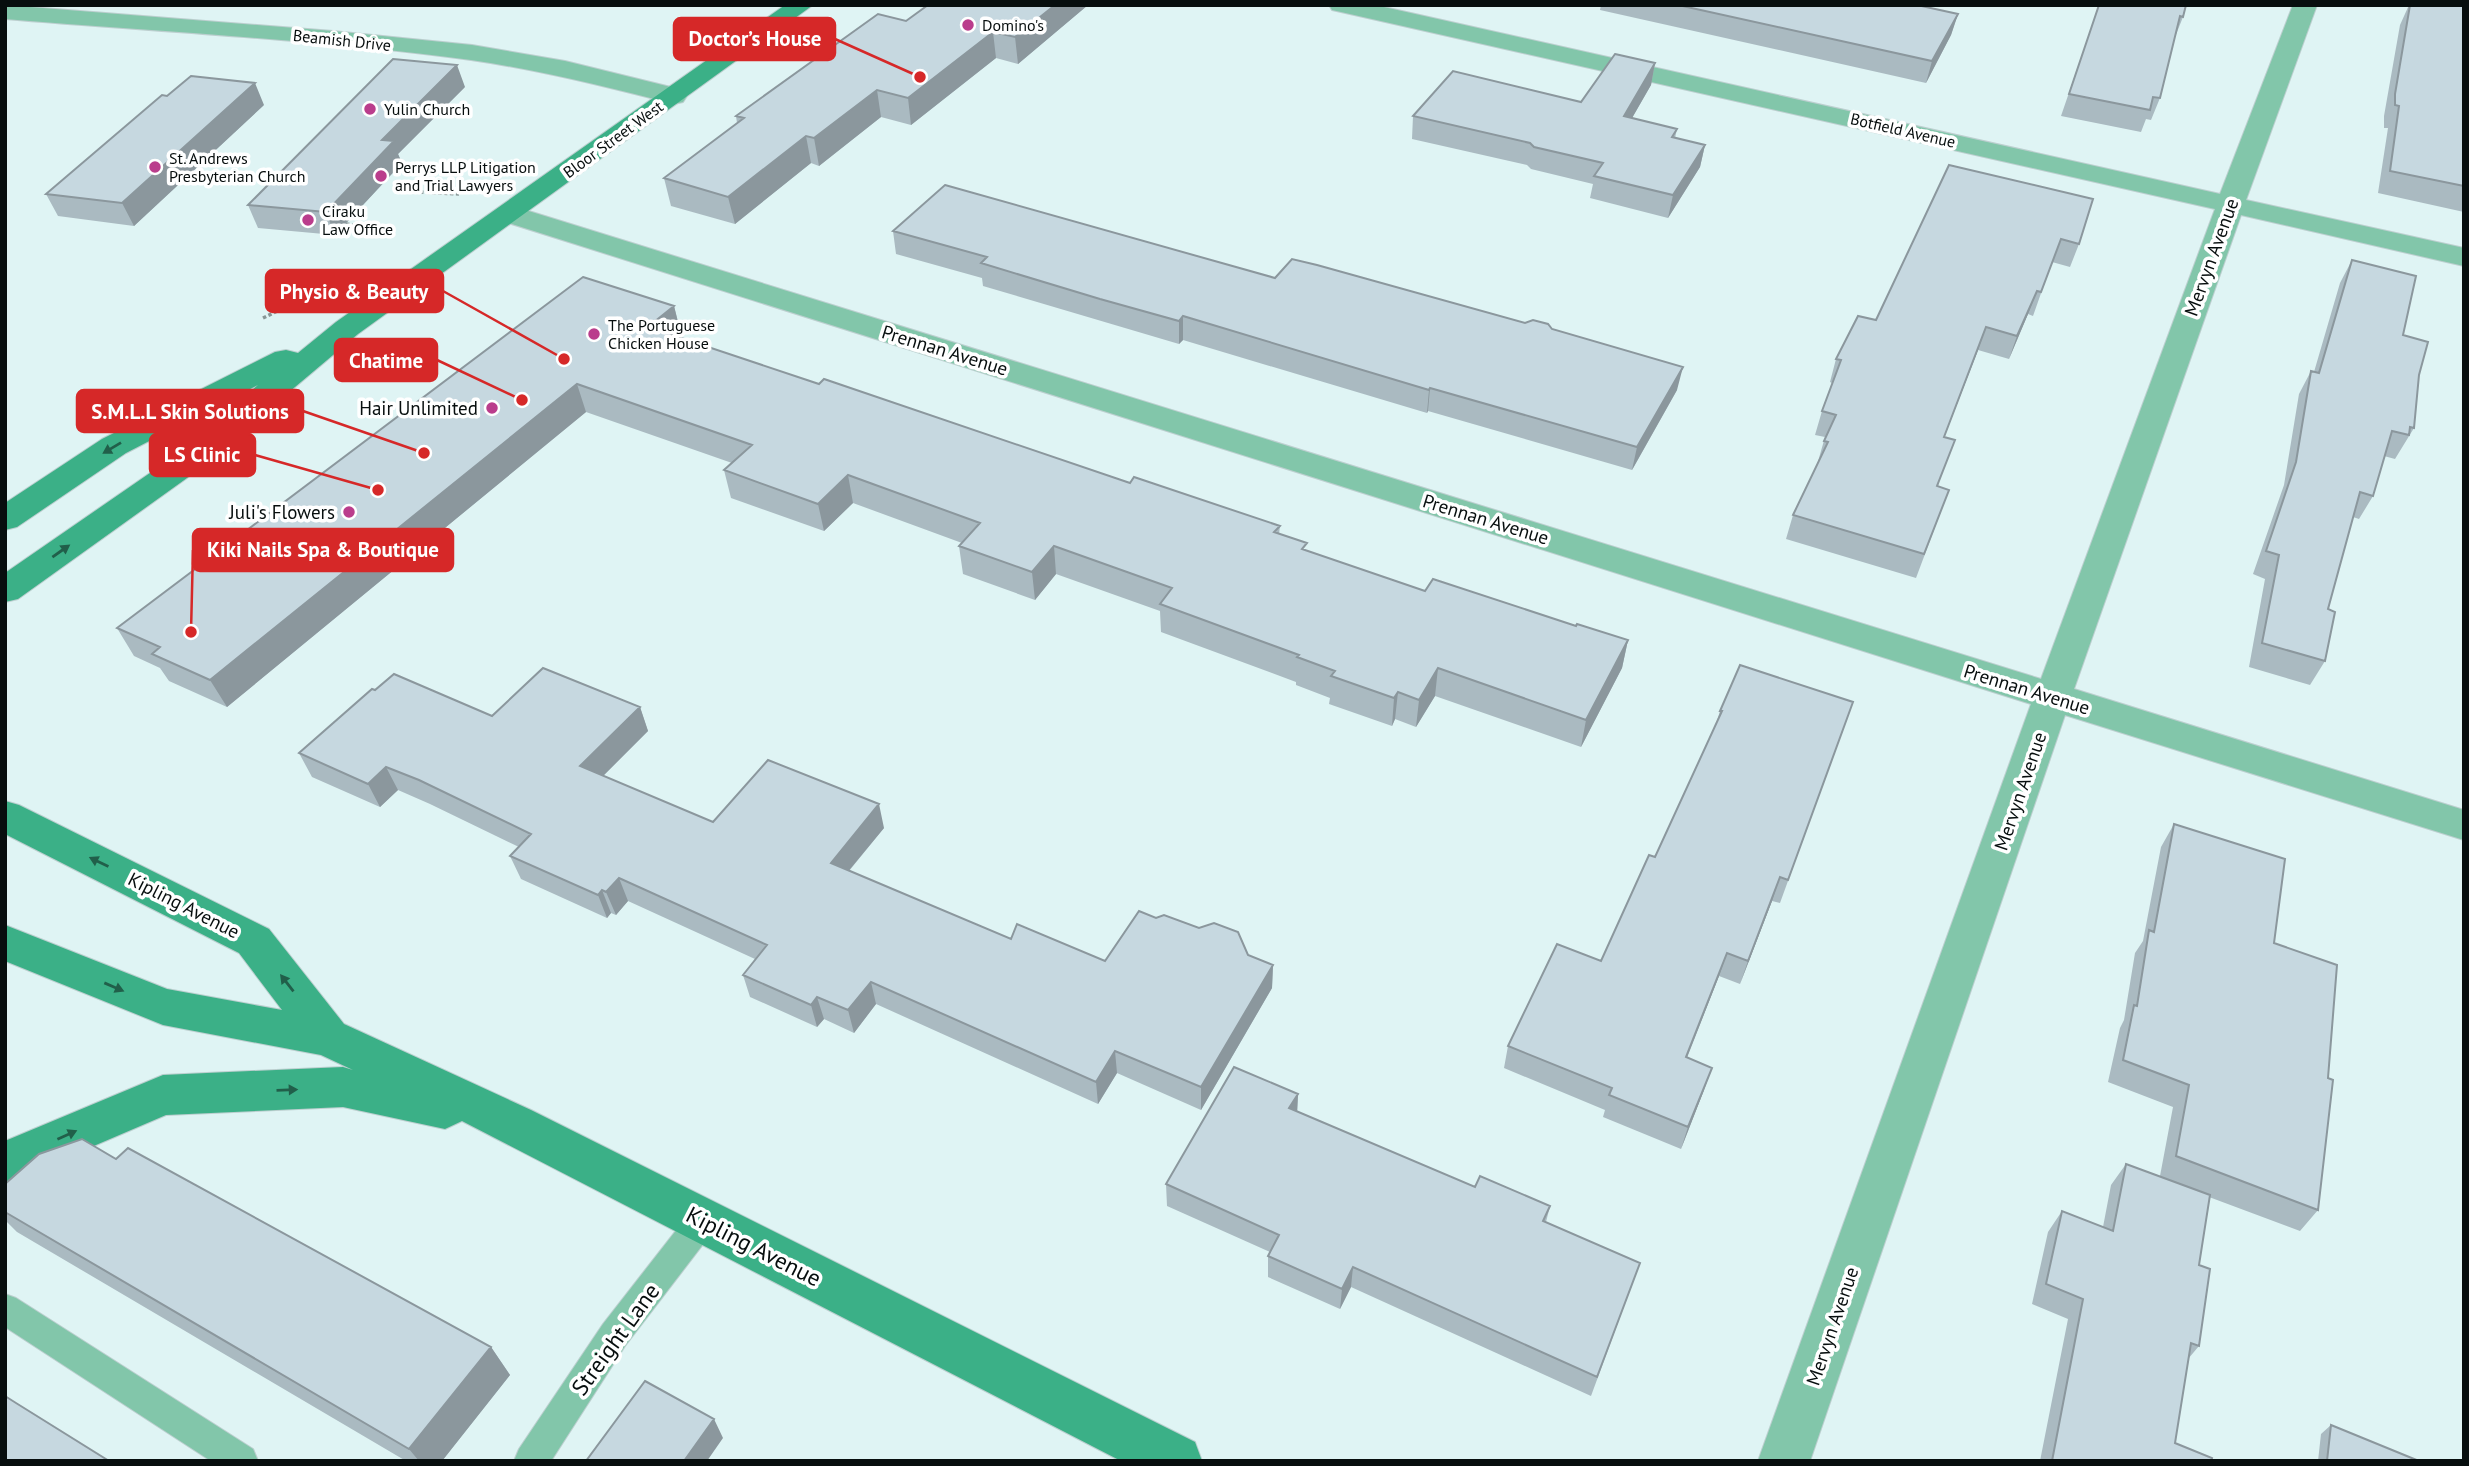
<svg xmlns="http://www.w3.org/2000/svg" width="2469" height="1466" font-family="'PT Sans',sans-serif">
  <style>
    .lines { fill: none; stroke-linecap: round; stroke-linejoin: round }
    .lane-casing { stroke: #bccfcf; stroke-width: 2 }
    .street-casing { stroke: #bccfcf; stroke-width: 2 }
    .secondary-casing { stroke: #bccfcf; stroke-width: 2 }
    .path { stroke: #879696; stroke-width: 3.5; stroke-dasharray: 3.5 2.5; stroke-linecap: butt }
    .lane { fill: #82c6aa; fill-rule: evenodd }
    .street { fill: #82c6aa; fill-rule: evenodd }
    .secondary { fill: #3bb087; fill-rule: evenodd }
    .wall { fill: #aabac1 }
    .shaded-wall { fill: #8b979d }
    .building { fill: #c6d8e0; stroke: #8b979d; stroke-width: 2 }
    .oneway { fill: #215f4a }
    .poi-dot { fill: #ba3d8c; stroke: #fff; stroke-width: 2.5 }
    .labels { text-anchor: middle; dominant-baseline: central; stroke-width: 7; stroke-linejoin: round; paint-order: stroke }
    .far-poi-label { font-size: 16px; fill: #070e0e; stroke: #fff; text-anchor: start }
    .far-street-label { font-size: 16px; fill: #070e0e; stroke: #fff }
    .street-label { font-size: 19px; fill: #070e0e; stroke: #fff }
    .poi-label { font-size: 19px; fill: #070e0e; stroke: #fff; text-anchor: end }
    .near-street-label { font-size: 23px; fill: #070e0e; stroke: #fff }
    .leader { fill: none; stroke: #d62828; stroke-width: 2.5 }
    .callout-dot { fill: #d62828; stroke: #fff; stroke-width: 2.5 }
    .callout { fill: #d62828; stroke: #d62828; stroke-width: 2.5 }
    .callout-label { font-size: 21px; text-anchor: middle; font-weight: bold; fill: #fff }
  </style>
  <rect width="100%" height="100%" fill="#dff4f4"/>
  <g class="lines">
    <defs>
      <path id="lane" d="M703,1206L714,1210L718,1220L714,1230L625,1346L551,1461H514L519,1449L603,1324L692,1210Z
        M5,1294L16,1298L253,1449L258,1461H211L5,1327Z"/>
      <path id="street" d="M5,5L333,31L472,45L565,61L683,90L687,96L683,102L674,104C607,87 540,70 471,60C317,39 160,32 5,19Z
        M1329,5H1375L2220,194L2293,5H2317L2246,200L2464,248V266L2241,215L2074,689L2464,810V840L2065,715L1810,1461H1758L2031,704L499,220L495,214L499,208L509,205L519,208L2041,679L2215,209L1341,12L1332,10Z"/>
      <path id="secondary" d="M785,5H813L358,334L187,478L18,599L5,602V573L163,464L258,385L126,453L17,527L5,530V503L102,439L275,352L286,350L298,353L336,322Z
        M5,801L19,805L269,929L344,1024L531,1110L1195,1442L1202,1461H1121L462,1121L445,1129L343,1107L166,1115L5,1184V1141L163,1075L343,1067L353,1070L321,1055L163,1025L5,961V925L167,989L282,1010L239,953L5,834Z"/>
    </defs>
    <use href="#lane" class="lane-casing"/>
    <use href="#street" class="street-casing"/>
    <use href="#secondary" class="secondary-casing"/>
    <path class="path" d="M420,192L459,194
      M346,224L365,227
      M263,318L318,291"/>
    <use href="#lane" class="lane"/>
    <use href="#street" class="street"/>
    <use href="#secondary" class="secondary"/>
  </g>
  <path class="wall" d="M1088,5L1018,64L996,58L911,125L881,117L819,166L811,163L735,224L671,206L664,178L737,123L736,116L906,21Z
    M1601,5H1917L1958,14L1951,35L1926,83L1600,10Z
    M2099,5L2183,17L2175,37L2160,98L2151,120L2146,119L2141,132L2061,116Z
    M2409,5H2464V212L2378,193L2388,128H2384V116L2400,25Z
    M1655,63L1651,85L1632,118L1677,129L1675,138L1705,145L1700,167L1668,218L1590,198L1593,184L1531,169L1527,165L1412,139L1413,116L1581,102Z
    M465,87L398,154L402,163L335,235L258,228L248,205Z
    M264,105L134,226L58,216L46,194Z
    M1949,165L2079,244L2070,267L2052,262L2033,316L2028,314L2009,359L1978,350L1944,437L1938,487L1949,490L1916,578L1786,539L1793,515L1817,465L1825,437L1815,435L1822,411L1832,383L1830,382L1836,359L1876,320Z
    M893,231L1275,278L1552,329L1677,390L1632,470L1428,411L1427,413L1183,340L1179,344L983,286L982,278L896,254Z
    M2352,260L2403,335L2419,375L2414,428L2395,459L2384,456L2373,496L2359,519L2353,517L2328,609L2325,661L2310,685L2249,667L2265,579L2253,574L2284,485L2299,394L2311,371L2314,372L2340,283Z
    M674,306L681,334L677,337L819,384L1130,483L1280,526L1279,534L1306,551L1425,591L1576,626L1628,640L1622,668L1581,747L1435,696L1416,727L1395,719L1392,726L1329,704L1330,698L1296,685V682L1161,632L1160,611L1056,574L1035,600L963,574L959,546L962,543L853,503L824,531L731,498L724,470L732,463L586,412L227,707L169,681L160,668L134,656L117,628Z
    M1853,702L1780,903L1772,901L1740,984L1719,976L1687,1058L1704,1090L1681,1149L1603,1117L1605,1110L1504,1068L1508,1046L1601,961L1655,857L1716,724L1720,711Z
    M640,707L648,731L603,776L713,822L884,828L849,871L1011,939L1105,961L1248,955L1273,965L1272,988L1201,1110L1117,1073L1098,1104L876,1004L854,1033L824,1019L817,1027L750,997L743,975L755,959L628,901L616,915L611,913L607,918L521,879L510,856L519,847L430,804L398,790L380,807L312,777L299,753L492,716Z
    M2174,824L2274,943L2318,1210L2300,1231L2209,1197L2199,1265V1346L2188,1359L2175,1443L2211,1461H2040L2068,1319L2032,1304L2048,1232L2062,1211L2103,1227L2111,1185L2126,1164L2160,1176L2173,1107L2108,1082L2120,1028L2124,1020L2135,953L2143,941L2161,847Z
    M1298,1094L1297,1111L1475,1187L1550,1206L1546,1222L1640,1263L1591,1396L1351,1287L1340,1309L1268,1277V1256L1270,1252L1167,1206L1166,1184Z
    M5,1184L491,1347L510,1375L442,1461H406L17,1232L5,1220Z
    M2331,1425L2419,1461H2318L2321,1434Z"/>
  <path class="shaded-wall" d="M1055,5H1088L1018,64L1015,37Z
    M1958,14L1951,35L1926,83L1932,61Z
    M993,32L996,58L911,125L908,98Z
    M1655,63L1651,85L1620,139L1624,116Z
    M457,65L465,87L398,154L402,163L335,235L326,212L382,140Z
    M255,83L264,105L134,226L122,203Z
    M877,90L881,117L819,166L814,138Z
    M806,136L811,163L735,224L728,197Z
    M1705,145L1700,167L1668,218L1673,195Z
    M2037,291L2028,314L2009,359L2017,336Z
    M674,306L681,334L656,354L648,327Z
    M1183,316V340L1179,344V321Z
    M1986,327L1978,350L1935,461L1944,437Z
    M1683,367L1677,390L1632,470L1637,447Z
    M577,384L586,412L227,707L210,680Z
    M1430,388L1428,411L1427,413L1429,390Z
    M848,475L853,503L824,531L818,504Z
    M1054,546L1056,574L1035,600L1032,572Z
    M1628,640L1622,668L1581,747L1586,720Z
    M1438,668L1435,696L1416,727L1419,700Z
    M1398,692L1395,719L1392,726L1394,698Z
    M640,707L648,731L589,790L580,766Z
    M386,767L398,790L380,807L368,784Z
    M879,804L884,828L836,886L831,863Z
    M1780,877L1772,901L1740,984L1748,961Z
    M619,878L628,901L616,915L606,892Z
    M602,890L611,913L607,918L598,895Z
    M1727,953L1719,976L1678,1079L1686,1057Z
    M1273,965L1272,988L1201,1110V1087Z
    M871,982L876,1004L854,1033L848,1010Z
    M817,997L824,1019L817,1027L811,1005Z
    M1115,1051L1117,1073L1098,1104L1096,1082Z
    M1712,1068L1704,1090L1681,1149L1688,1127Z
    M1298,1094L1297,1116L1289,1108Z
    M1353,1267L1351,1287L1340,1309L1342,1289Z
    M491,1347L510,1375L442,1461H419L409,1449Z
    M714,1419L723,1438L707,1461H684Z"/>
  <path class="building" d="M928,5H1055L1015,37L993,32L908,98L877,90L814,138L806,136L728,197L664,178L744,118L736,116L878,14L906,21Z
    M1678,5H1917L1958,14L1932,61Z
    M2099,5H2186L2183,17L2180,16L2160,98L2153,97L2150,110L2069,94Z
    M2410,5H2464V186L2390,171L2399,106L2395,105V94Z
    M1615,54L1655,63L1624,116L1677,129L1672,137L1705,145L1673,195L1594,176L1603,163L1534,147L1530,143L1413,116L1453,71L1581,102Z
    M393,59L457,65L382,140L394,141L326,212L248,205Z
    M191,76L255,83L122,203L46,194L162,95L167,96Z
    M1949,165L2093,199L2079,244L2061,239L2041,292L2037,291L2017,336L1986,327L1944,437L1955,440L1937,486L1949,490L1924,554L1793,515L1828,442L1824,441L1836,415L1822,411L1841,360L1836,359L1858,316L1876,320Z
    M945,185L1275,278L1292,259L1317,265L1525,323L1533,320L1548,324L1552,329L1683,367L1637,447L1430,388L1429,390L1183,316L1179,321L1100,299L981,263L987,257L893,231Z
    M2352,260L2416,276L2403,335L2428,342L2419,375L2414,428L2410,427L2409,435L2392,431L2373,496L2360,492L2328,609L2335,612L2325,661L2262,643L2279,555L2266,551L2296,462L2311,371L2319,373Z
    M583,277L674,306L648,327L819,384L824,379L1130,483L1134,477L1280,526L1274,532L1307,543L1302,549L1425,591L1433,579L1576,626L1577,624L1628,640L1586,720L1438,668L1419,700L1398,692L1394,698L1331,676L1335,671L1297,657L1299,655L1160,604L1172,588L1054,546L1032,572L959,546L980,523L848,475L818,504L724,470L752,445L577,384L210,680L152,654L160,647L117,628Z
    M1740,665L1853,702L1788,880L1780,877L1748,961L1727,953L1686,1057L1712,1068L1688,1127L1609,1095L1612,1088L1508,1046L1557,944L1601,961L1649,855L1655,857L1722,711H1720Z
    M543,668L640,707L580,766L713,822L768,760L879,804L831,863L1011,939L1017,924L1105,961L1139,911L1156,918L1164,915L1199,928L1214,923L1238,932L1248,955L1273,965L1201,1087L1115,1051L1096,1082L871,982L848,1010L817,997L811,1005L743,975L767,945L619,878L606,892L602,890L598,895L510,856L531,834L419,780L386,767L368,784L299,753L372,689L375,690L394,674L492,716Z
    M2174,824L2285,859L2274,943L2337,965L2328,1078L2333,1080L2318,1210L2176,1156L2189,1085L2123,1060L2134,1005L2137,1006L2149,930L2154,932Z
    M1234,1067L1298,1094L1289,1108L1475,1187L1480,1176L1550,1206L1543,1221L1640,1263L1597,1377L1353,1267L1342,1289L1268,1256L1279,1235L1166,1184Z
    M82,1139L116,1159L128,1148L491,1347L409,1449L5,1212V1184L39,1154Z
    M2126,1164L2210,1195L2199,1265L2210,1269L2199,1346L2191,1343L2175,1443L2212,1458L2211,1461H2052L2083,1299L2046,1284L2062,1211L2113,1231Z
    M645,1381L714,1419L684,1461H586Z
    M5,1396L16,1403L109,1461H5Z
    M2331,1425L2419,1461H2327Z"/>
  <defs><path id="oneway-solid" d="M-6-.8H1V-3.2L6.5 0L1 3.2V.8H-6Z" transform="scale(1.75)"/></defs>
  <g class="oneway">
    <use href="#oneway-solid" transform="translate(112 448) rotate(149)"/>
    <use href="#oneway-solid" transform="translate(61 551) rotate(-35)"/>
    <use href="#oneway-solid" transform="translate(99 862) rotate(-154)"/>
    <use href="#oneway-solid" transform="translate(287 983) rotate(-128)"/>
    <use href="#oneway-solid" transform="translate(114 987) rotate(23)"/>
    <use href="#oneway-solid" transform="translate(287 1090) rotate(-2)"/>
    <use href="#oneway-solid" transform="translate(67 1135) rotate(-24)"/>
  </g>
  <g class="poi-dot">
    <circle cx="968" cy="25" r="7"/>
    <circle cx="370" cy="109" r="7"/>
    <circle cx="155" cy="167" r="7"/>
    <circle cx="381" cy="176" r="7"/>
    <circle cx="308" cy="220" r="7"/>
    <circle cx="594" cy="334" r="7"/>
    <circle cx="492" cy="408" r="7"/>
    <circle cx="349" cy="512" r="7"/>
  </g>
  <g class="labels">
    <g class="far-poi-label">
      <text x="982" y="25">Domino's</text>
      <text x="384" y="109">Yulin Church</text>
      <text x="169" y="158">St. Andrews<tspan x="169" dy="18">Presbyterian Church</tspan></text>
      <text x="395" y="167">Perrys LLP Litigation<tspan x="395" dy="18">and Trial Lawyers</tspan></text>
      <text x="322" y="211">Ciraku<tspan x="322" dy="18">Law Office</tspan></text>
      <text x="608" y="325">The Portuguese<tspan x="608" dy="18">Chicken House</tspan></text>
    </g>
    <g class="far-street-label">
      <text transform="translate(342 40) rotate(6)">Beamish Drive</text>
      <text transform="translate(1903 130) rotate(13)">Botfield Avenue</text>
      <text transform="translate(613 139) rotate(-36)">Bloor Street West</text>
    </g>
    <g class="street-label">
      <text transform="translate(2211 257) rotate(-70)">Mervyn Avenue</text>
      <text transform="translate(945 350) rotate(17)">Prennan Avenue</text>
      <text transform="translate(1486 519) rotate(17)">Prennan Avenue</text>
      <text transform="translate(2027 689) rotate(17)">Prennan Avenue</text>
      <text transform="translate(2020 791) rotate(-71)">Mervyn Avenue</text>
      <text transform="translate(184 905) rotate(27)">Kipling Avenue</text>
      <text transform="translate(1832 1326) rotate(-71)">Mervyn Avenue</text>
    </g>
    <g class="poi-label">
      <text x="478" y="408">Hair Unlimited</text>
      <text x="335" y="512">Juli's Flowers</text>
    </g>
    <g class="near-street-label">
      <text transform="translate(754 1246) rotate(27)">Kipling Avenue</text>
      <text transform="translate(615 1339) rotate(-54)">Streight Lane</text>
    </g>
  </g>
  <path class="leader" d="M920 77L835 39M564 359L443 291M522 400L437 360M424 453L303 411M378 490L255 455M191 632L193 550"/>
  <g class="callout-dot">
    <circle cx="920" cy="77" r="7"/>
    <circle cx="564" cy="359" r="7"/>
    <circle cx="522" cy="400" r="7"/>
    <circle cx="424" cy="453" r="7"/>
    <circle cx="378" cy="490" r="7"/>
    <circle cx="191" cy="632" r="7"/>
  </g>
  <g class="callout">
    <rect x="674" y="18" width="161" height="42" rx="7"/>
    <rect x="266" y="270" width="177" height="42" rx="7"/>
    <rect x="335" y="339" width="102" height="42" rx="7"/>
    <rect x="77" y="390" width="226" height="42" rx="7"/>
    <rect x="150" y="434" width="105" height="42" rx="7"/>
    <rect x="193" y="529" width="260" height="42" rx="7"/>
  </g>
  <g class="callout-label">
    <text x="755" y="46">Doctor’s House</text>
    <text x="354" y="299">Physio &amp; Beauty</text>
    <text x="386" y="368">Chatime</text>
    <text x="190" y="419">S.M.L.L Skin Solutions</text>
    <text x="202" y="462">LS Clinic</text>
    <text x="323" y="557">Kiki Nails Spa &amp; Boutique</text>
  </g>
  <rect width="2469" height="1466" fill="none" stroke="#070e0e" stroke-width="14"/>
</svg>
